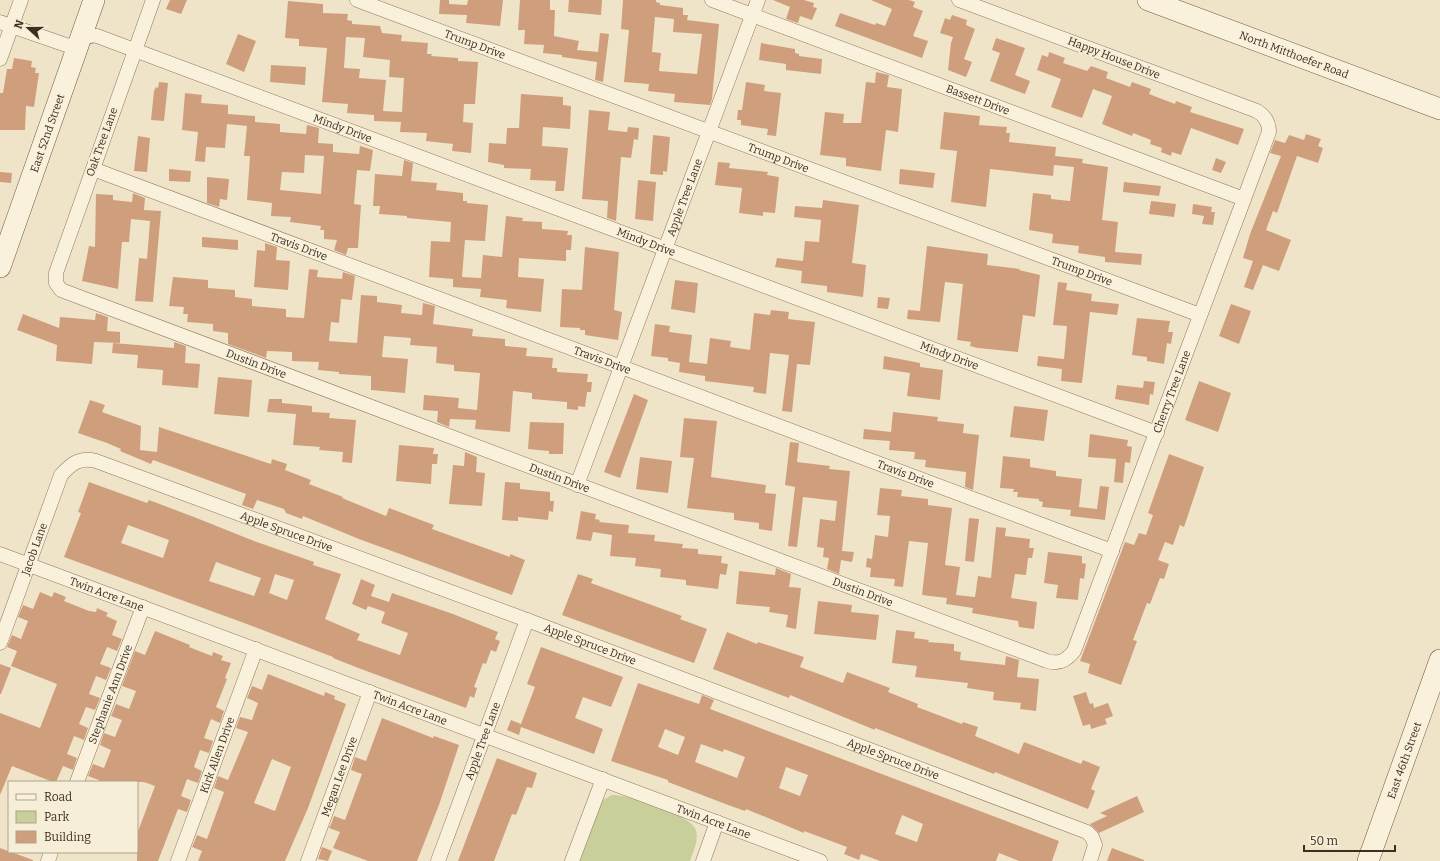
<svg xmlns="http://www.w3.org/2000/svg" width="1440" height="861" font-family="Bitter,serif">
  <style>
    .green { fill: #c9cf9b }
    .building { fill: #cf9f7d; fill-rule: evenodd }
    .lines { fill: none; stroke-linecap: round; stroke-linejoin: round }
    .street-casing { stroke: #8d765c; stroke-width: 15 }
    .secondary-casing { stroke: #6f573f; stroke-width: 22 }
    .street { stroke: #faf1dc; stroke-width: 14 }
    .secondary { stroke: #faf1dc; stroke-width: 21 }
    .labels { text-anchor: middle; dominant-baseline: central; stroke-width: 4; stroke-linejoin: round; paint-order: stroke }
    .street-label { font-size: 11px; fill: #3d2e20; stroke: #f7eed8 }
  </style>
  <rect width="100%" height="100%" fill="#f0e4c8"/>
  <path class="green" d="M612,795C627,794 688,814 695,828C700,839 693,851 690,861H577L601,801Z"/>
  <path class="building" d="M170,0H187L181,14L166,9Z
    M440,0H449V4L467,5L468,0H503L500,26L466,23L467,15L439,14Z
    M520,0H550V10H555L554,36L579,41L577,50L598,52L600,33L609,34L603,82L595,80L597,62L562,57V55L543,53L544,45L524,44L525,30H518Z
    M569,0H602L601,15L568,12Z
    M623,0H656V2L660,3V5L683,8V15H688L687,20L719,24L712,99L710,105L674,102L675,94L648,91L649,84L624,82L629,30L621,29ZM655,17L674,19L673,32L702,34L697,74L659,71L661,53L652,52Z
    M773,0H804L814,3L813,7L817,8L812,20L800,16L798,23L786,19L790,7Z
    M871,0H909L915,2L913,7L923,11L913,36L928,41L922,58L835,26L840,13L875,25L876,23L885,26L892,9Z
    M288,1L323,4V13L348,14L347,20L352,21V24L380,26L382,33L402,35L401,41L428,43L427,54H432L431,56L458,58V61L478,62L475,104H464L463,122L473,123L471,153L452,151L453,144L426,141L427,133L400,132L401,122L374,121V115L347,113L348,104L322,102L327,48L299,46V39L285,38ZM346,37L365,38L363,57L390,60L389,77L404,78L402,112L383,111L386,80L359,78L360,69L344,68Z
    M952,15L967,20L966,25L975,29L964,59L972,62L966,77L948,70L951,43L953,37L940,33L945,18L950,20Z
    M238,34L256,41L244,72L226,64Z
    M996,38L1025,48L1015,75L1030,81L1025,94L990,81L1000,53L992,50Z
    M761,43L795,49V53L799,54V56L822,59L821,74L786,70V64L759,60Z
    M1049,52L1065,58L1063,63L1087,71L1091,66L1108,72L1106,78L1130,87L1132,82L1151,89L1149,94L1175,104L1176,101L1192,107L1190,112L1244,129L1238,145L1191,128L1181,155L1172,152L1171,156L1161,152L1162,148L1150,144L1151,140L1133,133L1132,136L1102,124L1112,96L1093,89L1082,118L1051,107L1061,79L1037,70L1042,55L1048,57Z
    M14,58L32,61L31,67L36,68L35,73H39L34,107L26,106L25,130H0V93H3L7,69H12Z
    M271,65L306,67L305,85L270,82Z
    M876,72L889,75L887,87L902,89L898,132L886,130L881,171L846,166V158L820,155L825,112L844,114L843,123H861L866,82L875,83Z
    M159,82L168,83L164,121L151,120L154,91L156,87L158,88Z
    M746,82L765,85L764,91L781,93L776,136L767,135L768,129L741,125V120H737L738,110H742Z
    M185,93L202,95L201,103L228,105V114L255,116V122L280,124V132L306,134L307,125L319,128L318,143L333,144V152L359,154L360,146L373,150L370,171L357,170L354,204L361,205L358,248H348L346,255L334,250L337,240L324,239V230H320L321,226L290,222L291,217L271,216L272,203L247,200L250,156H244L247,126L227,124L225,148L206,147L205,162L195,161L198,132L182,130ZM305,155L324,156L321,194L280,190L282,172L304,173Z
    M521,94L563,97V105L571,106L570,129L543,127L542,146L568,148L564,191H555L556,181L530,180L531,169L504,168V165L488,162L489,143L506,144L507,128H519Z
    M589,110L610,112L608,130L627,132L628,127L639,128L638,140L634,139L631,158L621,157L616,221L607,218L608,201L582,199Z
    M944,112L980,116L979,125L1007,127L1006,133H1010L1009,142L1056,147L1055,156L1083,159L1082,163L1108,167L1102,220L1118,222L1115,252L1142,254L1141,265L1105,262V257L1078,253L1079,246L1052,243L1053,234L1029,230L1033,193L1051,195V199L1070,201L1074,167L1054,165L1053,176L990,169L986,207L951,202L957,151L940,149Z
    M1306,134L1321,139L1318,146L1323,148L1318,163L1297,156L1277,213L1273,211L1266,230L1291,240L1279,271L1263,265L1253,290L1244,287L1253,261L1243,258L1250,234L1281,156L1270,153L1275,140L1285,143L1289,135L1304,140Z
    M653,135L670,137L667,172L663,171V175L650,174Z
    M138,136L150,138L147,172L134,171Z
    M1216,158L1226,162L1221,173L1212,170Z
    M404,160L413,163L411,181L437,183L436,190L463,193V201H467V203L488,205L485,241L465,240L462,277L481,278L483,255L502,257L506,216L523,218L522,221L542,222V229L568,231L567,235H572L571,250H566V261L519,258L518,277L544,279L541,312L506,308L507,300L480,297L481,289L453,287V279L429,277L431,241L450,242L451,222L407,218V216L379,214L380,206H373L375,174L402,176Z
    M718,162L730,163L729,168L768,172L767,175L779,177L775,213L763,212V216L739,213L742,188L715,185Z
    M169,169L191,171L190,182L169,181Z
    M900,169L935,173L933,188L899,184Z
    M0,172L12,173L11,183L0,182Z
    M207,177L229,179L227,200L220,199L219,207L207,203Z
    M638,180L656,182L653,221L635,219Z
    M1124,182L1161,186L1159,196L1123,192Z
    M133,193L145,198L144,210L161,211L153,302L135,301L139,258L147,259L150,221L131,219L129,242H122L118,289L82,281L89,246L95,247L96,194L113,195V200L132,202Z
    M823,200L859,205L852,263L866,265L863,297L827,292V286L801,283L802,271L775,267L777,258L803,261L805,241L819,242L821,220L794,217L795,206L822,208Z
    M1151,201L1176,204L1174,217L1149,214Z
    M1193,204L1212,207L1211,212H1215L1213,225L1202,224L1204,216L1192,214Z
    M202,237L238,240V250L202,247Z
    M265,243L277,247L276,260L290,261L288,290L254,287L257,250L265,251Z
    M927,246L988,254L987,265L1020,269L1019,270L1040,275L1035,317L1023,315L1018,352L978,348L970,346L971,342L957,340L963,284L945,282L940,322L907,319L908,310L920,311Z
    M585,247L619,252L614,310L622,312L618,340L585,335V330H580V328L560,327L562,289L582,290Z
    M309,269L318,270L317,277L342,279L343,272L355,276L352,300L341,299L339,323L331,322L329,341L357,343L361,295L377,296V302L402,305L401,313L422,315L423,303L435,306L433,324L473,329L472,336L505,339V346L527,348L526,356L553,358L552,368H557V372L588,374L587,382H592L591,392H587L585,407L578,406V410L567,409V402L532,399V393L513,391L510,432L475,429L476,420L450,419L449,427L437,422L438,411L423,410L424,395L459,398L458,408L477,410L480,373L454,371V365L436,363L437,347L410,345L411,338L384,336L382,357L408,359L405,393L371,390V376L339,374V372L318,370L319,362L292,361V352L267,351L266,358L228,344V333L213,331V324L187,322L188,314H183L184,307L169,306L173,277L208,280V288L235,290V297L252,299V306L286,309V317L304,318Z
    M675,280L698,283L695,313L671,309Z
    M1058,282L1067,283L1066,290L1092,294L1091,301L1119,304L1117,315L1090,312L1082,383L1061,381L1062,369L1037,366L1038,356L1064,359L1067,326L1053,325Z
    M878,297L890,298L888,309L877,308Z
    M1231,304L1251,311L1239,344L1219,336Z
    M771,310L789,312L788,319L815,322L810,365L797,364L792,412L782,411L789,355L770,353L766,394L753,392L754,387L705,381V376L679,372L680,363L668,361V358L651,356L655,324L670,326L669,332L692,335L689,362L707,364L710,338L731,341L730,347L750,350L754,313L770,315Z
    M96,313L108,317L107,331L120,332V343L94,342L92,364L56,361L57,345L17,330L23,314L59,328L60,317L95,320Z
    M1137,318L1170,321L1168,332H1173L1171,344L1167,343L1164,364L1147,361V357L1132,355Z
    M174,342L186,346L185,363L200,364L198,388L162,385L163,370L137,368L138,355L112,353L113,343L174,348Z
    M884,356L920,363V367L943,370L940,400L907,396L910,373L883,369Z
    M218,377L252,380L249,417L214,414Z
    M1144,381L1155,382L1153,395L1150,394L1149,405L1115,399L1117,385L1143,388Z
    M1199,381L1231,393L1218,432L1185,420Z
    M634,394L648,400L620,478L604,472Z
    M269,399H282V403L312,406V412L330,413L329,418L356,420L352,463L342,462L343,452L319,450L320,447L293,445L296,414L267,412Z
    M90,400L105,405L102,412L141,426L140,450L157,452L159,427L271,464L272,459L287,464L285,470L311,480L309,484L343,497L342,498L386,516L389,508L434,525L432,529L510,557V554L525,560L512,595L359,539L303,516L302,519L286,513L284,509L257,500L253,509L242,505L246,494L153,460L151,464L120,451L121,449L107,443L78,433Z
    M1014,406L1048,410L1044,441L1010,437Z
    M893,412L938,417L937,421L964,424L963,433L979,435L973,490L965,487L966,472L925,467L926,460L914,459L915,452L889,450L890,441L863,439L864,429L891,432Z
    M684,418L717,421L711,477L766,485L765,493L776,494L772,531L759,529V523L734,520V513L687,508L694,458L680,457Z
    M530,422L564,423L563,454H549V451L528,449Z
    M1090,434L1128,440L1127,446L1132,447L1130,463L1125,462L1123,483L1114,482L1116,459L1088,457Z
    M790,442L799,443L797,462L830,466L829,469L850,471L842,551L854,552L852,562L841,560L839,574L827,569L829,558L823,557L824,548L817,547L820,519L835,521L837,501L803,497L797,547L788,546L795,487L785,485Z
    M399,445L434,448L433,454H438L437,464H432L431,484L396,481Z
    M465,452L477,457L476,472L485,473L482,506L449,504L453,465L464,466Z
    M1169,454L1204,467L1184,527L1180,525L1173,545L1165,542L1158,560L1169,564L1164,579L1160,578L1150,604L1147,603L1133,640L1137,641L1121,685L1088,673L1090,664L1080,661L1125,542L1134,545L1139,533L1146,535L1153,515L1148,513Z
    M1003,456L1030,459V467L1056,471V476L1082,479L1079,507L1097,509L1100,486L1109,487L1105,520L1070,516L1071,510L1042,507L1043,502L1039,501V499L1017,497L1018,492H1013L1014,489L1000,488Z
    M640,457L672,461L668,493L636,489Z
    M89,482L147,503L149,500L194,517L254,541L314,562L313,565L341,574L325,619L360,634L357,640L400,655L408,633L381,623L385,612L368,606L366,610L352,604L361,579L375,585L371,596L389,602L392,593L453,614L498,632L495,639L500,641L496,652L491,650L486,664L483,663L474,687L477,688L474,698L470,696L466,708L361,669L333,658V657L244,623L64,557L81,513L78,512ZM128,525L169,540L163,558L121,543ZM216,562L261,578L254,596L209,581ZM275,574L294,580L287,600L269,593Z
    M505,482L520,483V489L550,492V501H554L553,512L549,511L548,520L518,517V521L502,520Z
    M880,488L902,490L901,496L928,499V505L952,508L945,565L960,567L956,595L975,597L978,576L991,578L996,527L1006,528L1005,536L1030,539L1029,548H1034L1032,558H1028L1026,575L1015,574L1011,598L1037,602L1034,629L1019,627L1018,621L972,613L973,608L946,604L947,598L922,595L928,543L909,541L903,587L894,586L895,579L870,577L871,568L866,567L867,558L872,559L875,535L888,537L890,516L877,515Z
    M581,511L596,514L595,519L600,520L599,522L629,525L628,533L655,535L654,541L683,544L682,548L698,549V554L722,556L721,563L728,564L726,575L720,574L718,589L686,585V580L660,577L661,569L635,566L636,558L610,556L612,535L593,532L591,541L576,539Z
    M969,518L979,519L974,562L965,561Z
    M1048,552L1082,556V563L1086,564L1084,579L1080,578L1078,600L1056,598L1058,585L1044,583Z
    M776,568L791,574L789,587L801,588L796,629L786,627L788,615L769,612L770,607L736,604L739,571L775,575Z
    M578,574L593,579L591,583L682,616L680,619L707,629L694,663L562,615Z
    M40,592L52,597L54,592L66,597L64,601L89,611L96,612L97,608L108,613L106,616L117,621L112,635L122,639L117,651L107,647L100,664L111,668L106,680L96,676L89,694L100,698L95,710L86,707L79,724L88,728L84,740L74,736L67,754L77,758L73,770L63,766L56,782H53L12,766L0,795V713L40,728L57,684L11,666L17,651L7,647L12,635L21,639L28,621L18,617L23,605L33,609Z
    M818,601L852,605L851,612L879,615L876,640L814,634Z
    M896,630L915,632L914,638L929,640L928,642L954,644V651L961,652L960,660L1005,665L1006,656L1019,660L1017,677L1039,679L1036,711L1020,709L1021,703L993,700L994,692L967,688L968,683L915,677L917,666L892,663Z
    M155,631L190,645L189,647L212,656L213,652L223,656L221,660L231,663L225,678L227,679L216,707L224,711L220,723L211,719L204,738L213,741L209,753L200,750L194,767L202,771L198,783L187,779L181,796L191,800L187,812L178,809L158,861H137V834L155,786L144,782H98L99,780L88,776L93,764L104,768L111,750L100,745L104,733L115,737L122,720L111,716L116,704L129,709L136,691L122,686L135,651L145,655Z
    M727,632L757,644L758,642L804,657L800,667L843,683L847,672L890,688L888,692L918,704L917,707L962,724L963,722L978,727L975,736L1019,754L1024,742L1081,764L1083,760L1100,767L1091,789L1095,791L1088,809L995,772L994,774L875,728V730L790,695L789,698L713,669Z
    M541,647L623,677L611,707L583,697L575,718L603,729L594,754L521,727L519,735L507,730L511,720L521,724L535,687L527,684Z
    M0,664L11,668L1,694H0Z
    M268,674L324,696L325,692L335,696L334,699L346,704L308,808L285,861H198L202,851L192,847L193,845L197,835L207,839L224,792L214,788L218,776L228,780L248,732L236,728L240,717L252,720L258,703L247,698L252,686L262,690ZM272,759L291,767L275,811L254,803Z
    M638,683L699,704L702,695L714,700L710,709L1059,841L1052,861H1019L999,853L996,861H880L861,854L859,860L844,854L847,847L804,831V833L746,809L745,811L728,805L668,782V780L611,761ZM665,729L685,737L678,755L658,747ZM701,744L723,752L724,749L745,757L737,778L695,762ZM786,767L808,775L800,796L779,788ZM902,815L923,824L917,842L895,834Z
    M1086,692L1090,704L1093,703L1094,708L1108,703L1113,716L1105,719L1107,724L1091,729L1090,724L1083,726L1073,696Z
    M382,718L433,738L434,736L459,745L439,805L417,861H368L333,848L340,832L329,828L332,822L334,816L345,820L362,774L351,770L355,757L366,761Z
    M497,758L537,773L532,788L527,787L516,815L512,814L494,861H458Z
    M1137,796L1144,812L1099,833L1090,824L1107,816L1100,813Z
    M322,847L332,851L328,861L318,859Z
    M0,848L33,860V861H0Z
    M1112,848L1144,860V861H1107Z"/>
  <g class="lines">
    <defs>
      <g id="street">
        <path id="s1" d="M153,0L56,273V283L61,290L1047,661C1059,665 1067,660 1074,651L1244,199L1269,132C1269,122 1265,116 1257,111L959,0"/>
        <path id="s2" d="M357,0L1200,315"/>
        <path id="s3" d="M712,0L1244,199"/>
        <path id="s4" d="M0,22L69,46C80,45 85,33 97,36L1157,433"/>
        <path d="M0,59L21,0"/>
        <path id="s5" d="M93,169L1112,551"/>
        <path id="s6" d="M577,485L758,0"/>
        <path id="s7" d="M0,554L820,861"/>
        <path id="s8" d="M0,643L61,475C72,463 80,457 96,461L527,620L1087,832L1092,837L1095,845L1090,861"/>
        <path id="s9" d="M77,782L143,607"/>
        <path d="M48,861L51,852"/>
        <path id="s10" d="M178,861L256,649"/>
        <path id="s11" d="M308,861L370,692"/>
        <path id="s12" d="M438,861L527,620"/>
        <path d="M572,861L603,779"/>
        <path d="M703,861L717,822"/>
      </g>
      <g id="secondary">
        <path id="s13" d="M1148,0L1440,109"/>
        <path id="s14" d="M0,267L94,0"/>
        <path id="s15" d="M1368,861L1440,660"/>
      </g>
    </defs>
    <use href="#street" class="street-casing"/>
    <use href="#secondary" class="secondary-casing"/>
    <use href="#street" class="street"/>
    <use href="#secondary" class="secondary"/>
  </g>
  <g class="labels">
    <g class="street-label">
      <text stroke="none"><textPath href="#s2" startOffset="126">Trump Drive</textPath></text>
      <text stroke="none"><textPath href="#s13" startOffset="156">North Mitthoefer Road</textPath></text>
      <text transform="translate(1114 58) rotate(21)">Happy House Drive</text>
      <text stroke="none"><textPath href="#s3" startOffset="284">Bassett Drive</textPath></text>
      <text stroke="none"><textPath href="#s4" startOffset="366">Mindy Drive</textPath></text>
      <text stroke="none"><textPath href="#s14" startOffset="142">East 52nd Street</textPath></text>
      <text transform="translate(102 142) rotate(-70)">Oak Tree Lane</text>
      <text stroke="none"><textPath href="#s2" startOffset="450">Trump Drive</textPath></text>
      <text stroke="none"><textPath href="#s6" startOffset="307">Apple Tree Lane</textPath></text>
      <text stroke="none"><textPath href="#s4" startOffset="690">Mindy Drive</textPath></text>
      <text stroke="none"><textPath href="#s5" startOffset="220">Travis Drive</textPath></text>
      <text stroke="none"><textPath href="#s2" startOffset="774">Trump Drive</textPath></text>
      <text stroke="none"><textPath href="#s4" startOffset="1014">Mindy Drive</textPath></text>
      <text stroke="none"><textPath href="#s5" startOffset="544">Travis Drive</textPath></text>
      <text stroke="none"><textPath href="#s1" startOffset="517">Dustin Drive</textPath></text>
      <text stroke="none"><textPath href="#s1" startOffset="1670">Cherry Tree Lane</textPath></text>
      <text stroke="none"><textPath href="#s5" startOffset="868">Travis Drive</textPath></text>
      <text stroke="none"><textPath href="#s1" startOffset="841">Dustin Drive</textPath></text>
      <text stroke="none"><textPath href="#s8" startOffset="422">Apple Spruce Drive</textPath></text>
      <text stroke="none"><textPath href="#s8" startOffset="100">Jacob Lane</textPath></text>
      <text stroke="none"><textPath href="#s1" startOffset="1165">Dustin Drive</textPath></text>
      <text stroke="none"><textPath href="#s7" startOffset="114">Twin Acre Lane</textPath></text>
      <text stroke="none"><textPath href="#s8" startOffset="746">Apple Spruce Drive</textPath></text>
      <text stroke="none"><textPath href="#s9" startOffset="94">Stephanie Ann Drive</textPath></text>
      <text stroke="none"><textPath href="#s7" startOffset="438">Twin Acre Lane</textPath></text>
      <text stroke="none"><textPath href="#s12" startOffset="128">Apple Tree Lane</textPath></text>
      <text stroke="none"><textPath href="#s10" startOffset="113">Kirk Allen Drive</textPath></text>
      <text stroke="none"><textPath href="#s8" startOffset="1070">Apple Spruce Drive</textPath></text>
      <text stroke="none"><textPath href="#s15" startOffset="107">East 46th Street</textPath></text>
      <text stroke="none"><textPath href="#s11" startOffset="90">Megan Lee Drive</textPath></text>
      <text stroke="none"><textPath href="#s7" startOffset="762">Twin Acre Lane</textPath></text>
    </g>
  </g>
  <rect x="8" y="781" width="130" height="72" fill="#f7eed8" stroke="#ada18e"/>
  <rect x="16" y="794" width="20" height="6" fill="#faf1dc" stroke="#ada18e"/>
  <text x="44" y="801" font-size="12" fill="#3d2e20">Road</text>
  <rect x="16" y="811" width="20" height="12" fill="#c9cf9b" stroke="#ada18e"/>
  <text x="44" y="821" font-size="12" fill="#3d2e20">Park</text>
  <rect x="16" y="831" width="20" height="12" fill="#cf9f7d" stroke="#ada18e"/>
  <text x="44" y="841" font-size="12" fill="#3d2e20">Building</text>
  <g transform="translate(28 28) rotate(291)" stroke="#f7eed8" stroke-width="3" paint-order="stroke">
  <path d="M0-3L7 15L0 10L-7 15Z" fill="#3d2e20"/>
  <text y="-6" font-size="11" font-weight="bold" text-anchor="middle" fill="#3d2e20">N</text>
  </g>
  <path d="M1304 845v6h91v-6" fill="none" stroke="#3d2e20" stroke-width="2"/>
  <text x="1310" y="845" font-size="12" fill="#3d2e20" stroke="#f7eed8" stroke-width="3" paint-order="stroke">50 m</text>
</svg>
